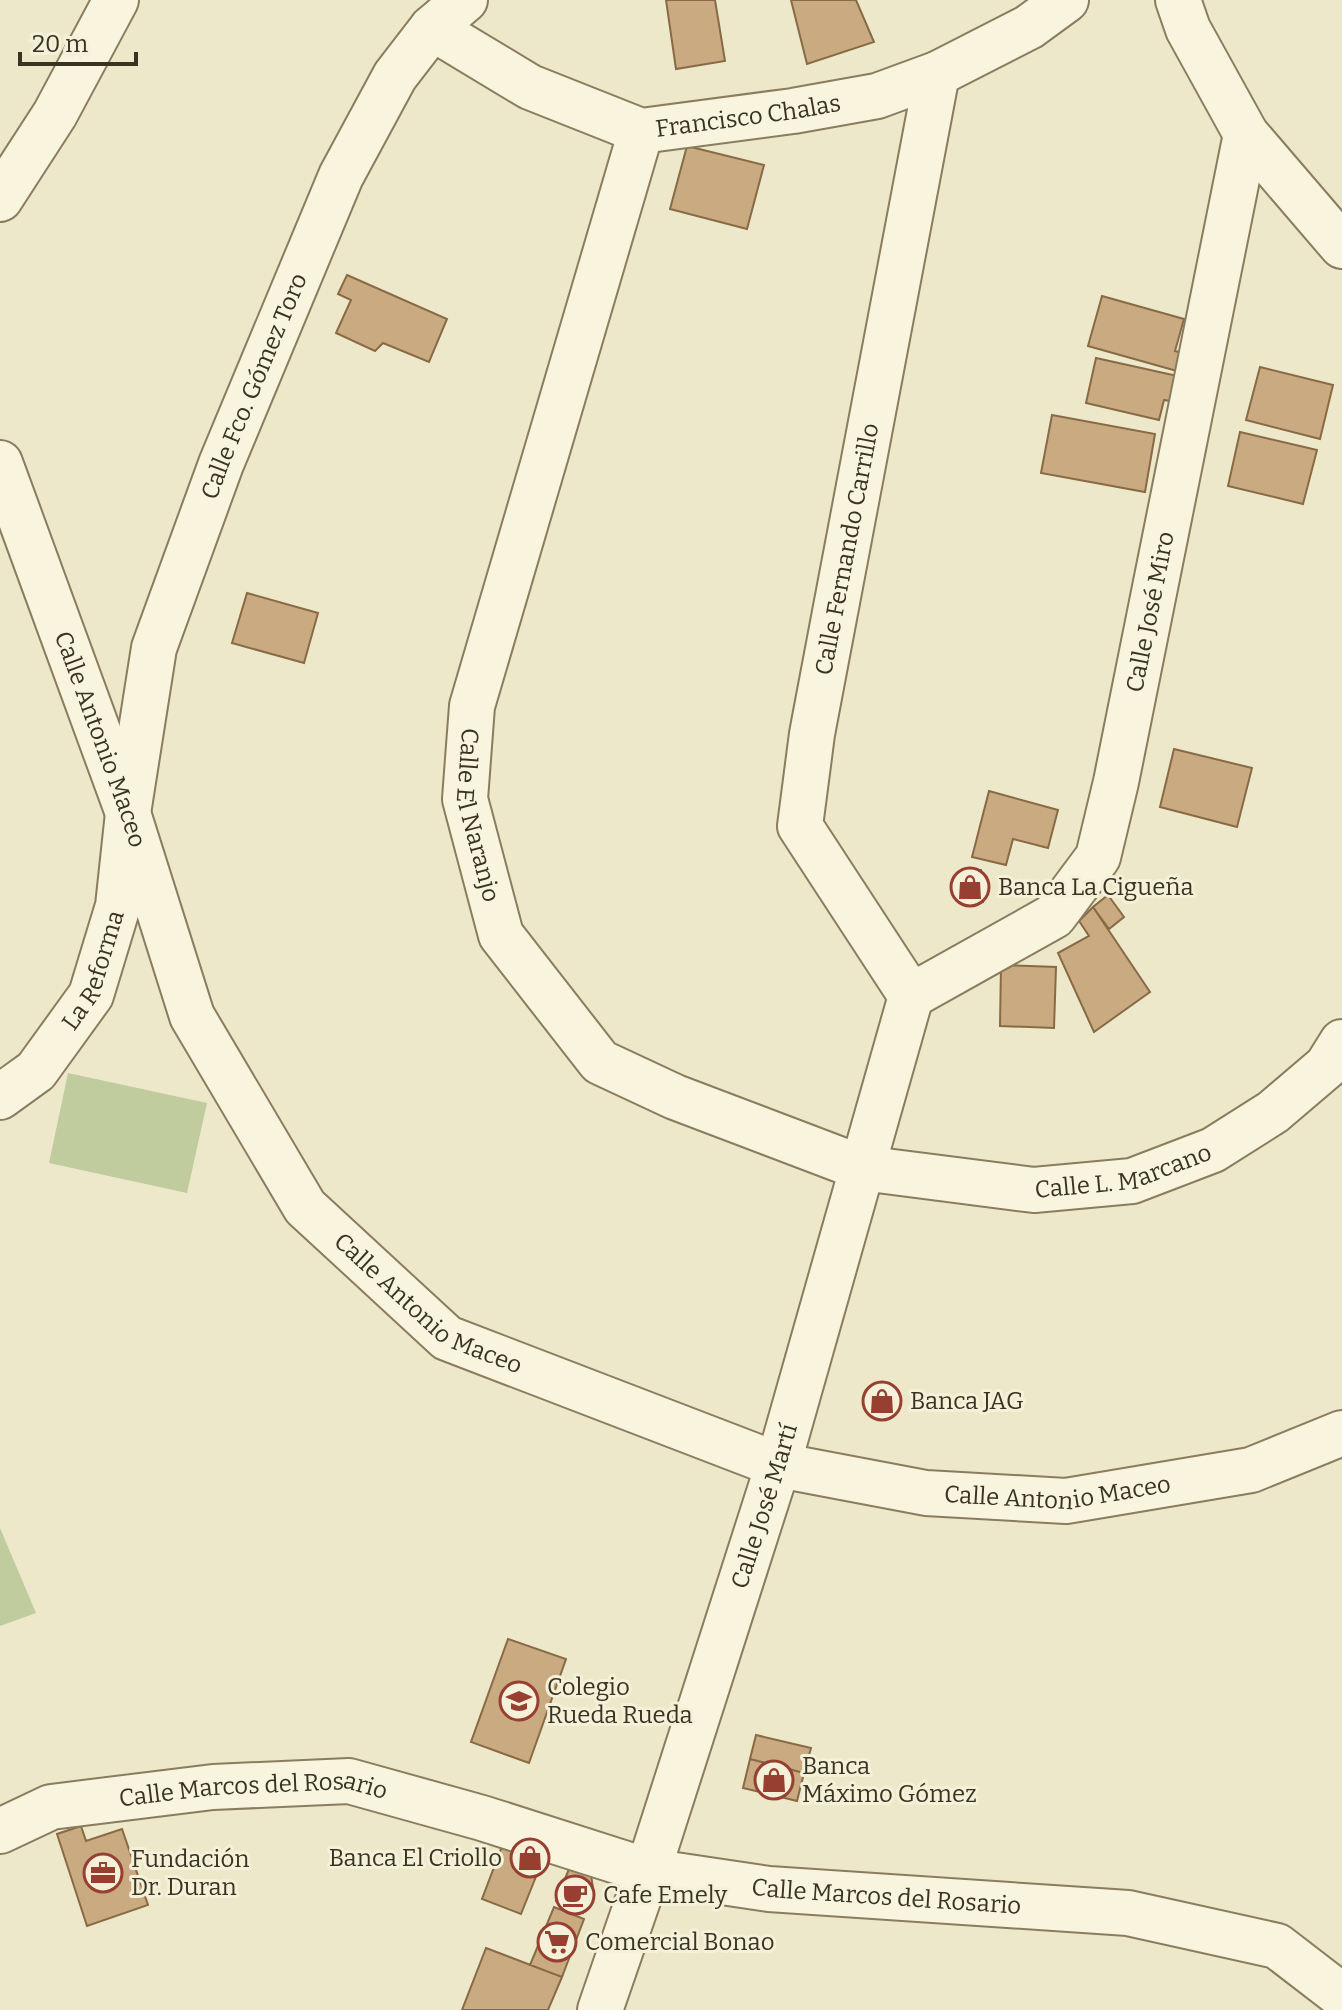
<svg xmlns="http://www.w3.org/2000/svg" width="1342" height="2010" font-family="Bitter,serif">
  <style>
    .green { fill: #c0cc9e }
    .building { fill: #caaa81; stroke: #886a45; stroke-width: 2 }
    .lines { fill: none; stroke-linecap: round; stroke-linejoin: round }
    .minor-casing { stroke: #8a7c5f; stroke-width: 48 }
    .minor { stroke: #f8f4dd; stroke-width: 44 }
    .labels { text-anchor: middle; dominant-baseline: central; stroke-width: 6; stroke-linejoin: round; paint-order: stroke }
    .street-label { font-size: 24px; fill: #3b3222; stroke: #f5f1d9 }
    .poi-label { font-size: 24px; fill: #3b3222; stroke: #f5f1d9; text-anchor: start }
  </style>
  <rect width="100%" height="100%" fill="#ede8ca"/>
  <path class="green" d="M68,1073L207,1103L187,1193L49,1163Z
    M0,1528L36,1613L0,1626Z"/>
  <path class="building" d="M666,0H715L725,61L676,69Z
    M791,0H856L874,42L807,64Z
    M687,146L764,165L747,229L670,209Z
    M347,275L447,319L429,362L383,343L375,351L336,333L351,300L338,294Z
    M1102,296L1184,319L1175,351L1190,355L1184,373L1088,346Z
    M1096,358L1182,377L1176,402L1164,400L1159,420L1086,403Z
    M1260,367L1333,385L1320,439L1246,420Z
    M1052,415L1155,434L1145,492L1041,473Z
    M1240,432L1317,450L1303,504L1228,486Z
    M247,593L318,613L304,663L232,643Z
    M1174,749L1252,768L1237,827L1160,807Z
    M989,791L1058,810L1048,848L1013,839L1006,865L972,857Z
    M981,870L983,902L961,904L958,872Z
    M1108,895L1124,917L1109,929L1093,907Z
    M1093,907L1150,992L1094,1032L1058,953L1089,936L1079,921Z
    M1001,965L1056,967L1054,1028L1000,1026Z
    M871,1388L896,1394L892,1413L867,1407Z
    M508,1639L566,1659L529,1763L471,1742Z
    M756,1735L811,1748L804,1773L750,1759Z
    M750,1759L804,1773L797,1801L743,1788Z
    M81,1826L86,1841L122,1829L148,1905L87,1926L57,1834Z
    M507,1833L547,1849L521,1914L482,1899Z
    M571,1864L591,1875L593,1888L583,1913L556,1901Z
    M554,1907L584,1919L562,1977L530,1965Z
    M486,1948L562,1977L548,2010H462Z"/>
  <g class="lines">
    <defs>
      <g id="minor">
        <path d="M1178,0L1188,29L1246,134L1342,246"/>
        <path id="s1" d="M432,28L530,87L641,131L793,111L877,96L937,74L1029,27L1066,0"/>
        <path id="s2" d="M641,131L472,706L465,799L501,935L600,1062L675,1097L862,1168L1034,1190L1132,1181L1213,1150L1273,1112L1327,1066L1342,1042"/>
        <path d="M0,199L55,114L116,0"/>
        <path id="s3" d="M0,463L128,813L192,1016L305,1207L447,1338L778,1465L926,1493L1066,1501L1251,1470L1342,1433"/>
        <path id="s4" d="M911,996L1054,916L1098,857L1116,782L1246,134"/>
        <path id="s5" d="M911,996L800,826L812,734L937,74"/>
        <path id="s6" d="M0,1097L36,1071L91,995L118,906L128,813L154,648L221,464L341,176L395,76L432,28L465,0"/>
        <path id="s7" d="M0,1831L51,1807L213,1787L349,1781L482,1818L648,1871L769,1889L1128,1913L1277,1946L1342,1996"/>
        <path id="s8" d="M600,2010L648,1871L778,1465L911,996"/>
      </g>
    </defs>
    <use href="#minor" class="minor-casing"/>
    <use href="#minor" class="minor"/>
  </g>
  <defs>
    <symbol id="shop-ring" viewBox="-11 -11 22 22"><circle r="9.5" fill="#f5f1d9" stroke="#973f31" stroke-width="1.5"/><path d="M-5-2.5h2.3a2.7 3.5 0 0 1 5.4 0H5L5.5 6h-11ZM-1.5-2.5h3a1.5 2.3 0 0 0-3 0Z" fill="#973f31"/></symbol>
    <symbol id="school-ring" viewBox="-11 -11 22 22"><circle r="9.5" fill="#f5f1d9" stroke="#973f31" stroke-width="1.5"/><path d="M0-5L7-2L0 1L-7-2ZM-4 1L0 2.5L4 1V4Q0 6-4 4Z" fill="#973f31"/></symbol>
    <symbol id="office-ring" viewBox="-11 -11 22 22"><circle r="9.5" fill="#f5f1d9" stroke="#973f31" stroke-width="1.5"/><path d="M-6-3h4V-5.5h4V-3h4V5H-6ZM-1-4.5V-3h2v-1.5ZM-6 0V1H6V0Z" fill="#973f31"/></symbol>
    <symbol id="cafe-ring" viewBox="-11 -11 22 22"><circle r="9.5" fill="#f5f1d9" stroke="#973f31" stroke-width="1.5"/><path d="M-5.5-4.5H6V0H3Q3 3.5 0 3.5H-2.5Q-5.5 3.5-5.5 0ZM3-3.2v2h1.7v-2ZM-6 4.5H4V6H-6Z" fill="#973f31"/></symbol>
    <symbol id="supermarket-ring" viewBox="-11 -11 22 22"><circle r="9.5" fill="#f5f1d9" stroke="#973f31" stroke-width="1.5"/><path d="M-6-5.5h2.5l.6 2H6L4.5 2H-2.5L-4.4-4H-6ZM-1.5 3.2a1.3 1.3 0 1 0 .1 0ZM3 3.2a1.3 1.3 0 1 0 .1 0Z" fill="#973f31"/></symbol>
  </defs>
  <g fill-rule="evenodd">
    <use href="#shop-ring" x="948" y="865" width="44" height="44"/>
    <use href="#shop-ring" x="860" y="1379" width="44" height="44"/>
    <use href="#school-ring" x="497" y="1679" width="44" height="44"/>
    <use href="#shop-ring" x="752" y="1758" width="44" height="44"/>
    <use href="#shop-ring" x="508" y="1836" width="44" height="44"/>
    <use href="#office-ring" x="81" y="1851" width="44" height="44"/>
    <use href="#cafe-ring" x="553" y="1873" width="44" height="44"/>
    <use href="#supermarket-ring" x="535" y="1920" width="44" height="44"/>
  </g>
  <g class="labels">
    <g class="street-label">
      <text stroke="none"><textPath href="#s1" startOffset="342">Francisco Chalas</textPath></text>
      <text stroke="none"><textPath href="#s6" startOffset="772">Calle Fco. Gómez Toro</textPath></text>
      <text stroke="none"><textPath href="#s5" startOffset="484">Calle Fernando Carrillo</textPath></text>
      <text stroke="none"><textPath href="#s4" startOffset="488">Calle José Miro</textPath></text>
      <text stroke="none"><textPath href="#s3" startOffset="294">Calle Antonio Maceo</textPath></text>
      <text stroke="none"><textPath href="#s2" startOffset="710">Calle El Naranjo</textPath></text>
      <text stroke="none"><textPath href="#s6" startOffset="162">La Reforma</textPath></text>
      <text stroke="none"><textPath href="#s2" startOffset="1542">Calle L. Marcano</textPath></text>
      <text stroke="none"><textPath href="#s3" startOffset="966">Calle Antonio Maceo</textPath></text>
      <text stroke="none"><textPath href="#s3" startOffset="1638">Calle Antonio Maceo</textPath></text>
      <text stroke="none"><textPath href="#s8" startOffset="530">Calle José Martí</textPath></text>
      <text stroke="none"><textPath href="#s7" startOffset="260">Calle Marcos del Rosario</textPath></text>
      <text stroke="none"><textPath href="#s7" startOffset="908">Calle Marcos del Rosario</textPath></text>
    </g>
    <g class="poi-label">
      <text x="998" y="887">Banca La Cigueña</text>
      <text x="910" y="1401">Banca JAG</text>
      <text x="547" y="1687">Colegio<tspan x="547" dy="28">Rueda Rueda</tspan></text>
      <text x="802" y="1766">Banca<tspan x="802" dy="28">Máximo Gómez</tspan></text>
      <text x="502" y="1858" text-anchor="end">Banca El Criollo</text>
      <text x="131" y="1859">Fundación<tspan x="131" dy="28">Dr. Duran</tspan></text>
      <text x="603" y="1895">Cafe Emely</text>
      <text x="585" y="1942">Comercial Bonao</text>
    </g>
  </g>
  <path d="M20 52v12h116v-12" fill="none" stroke="#3b3222" stroke-width="4"/>
  <text x="32" y="52" font-size="24" fill="#3b3222" stroke="#f5f1d9" stroke-width="6" paint-order="stroke">20 m</text>
</svg>
